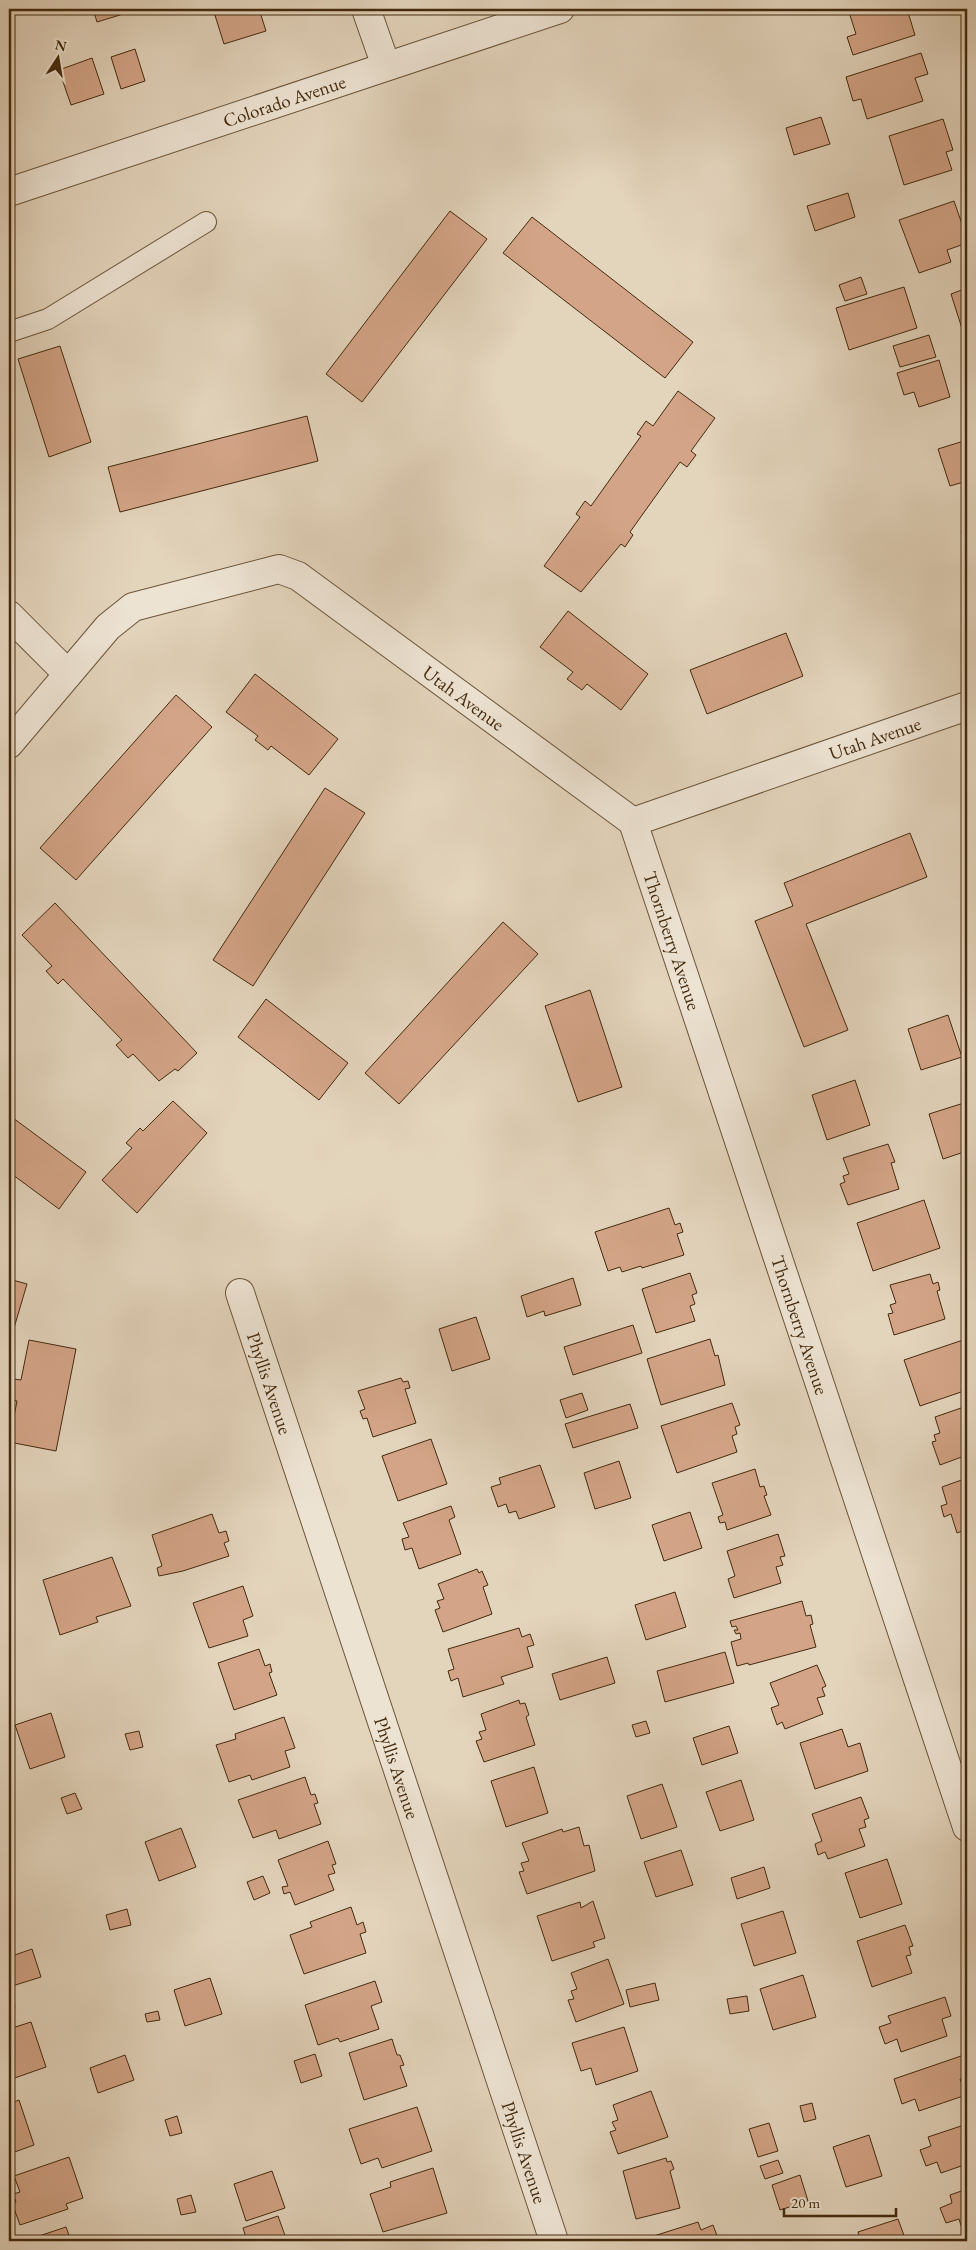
<svg xmlns="http://www.w3.org/2000/svg" width="976" height="2250" font-family="'EB Garamond',serif">
  <style>
    .building { fill: #d3a487; stroke: #442a0d }
    .lines { fill: none; stroke-linecap: round; stroke-linejoin: round }
    .lane-casing { stroke: #6c5439; stroke-width: 22 }
    .street-casing { stroke: #6c5439; stroke-width: 30 }
    .lane { stroke: #ede3d3; stroke-width: 20 }
    .street { stroke: #ede3d3; stroke-width: 28 }
    .labels { text-anchor: middle; dominant-baseline: central; stroke-width: 5; stroke-linejoin: round; paint-order: stroke }
    .street-label { font-size: 19px; fill: #442a0d; stroke: #ede3d3 }
  </style>
  <rect width="100%" height="100%" fill="#e3d4bc"/>
  <filter id="stains"><feTurbulence type="fractalNoise" baseFrequency=".004" numOctaves="4"/><feColorMatrix values="0 0 0 0 .2 0 0 0 0 .09 0 0 0 0 .02 0 0 0 .5 -.17"/></filter>
  <radialGradient id="worn" r=".72"><stop offset=".6" stop-color="#630" stop-opacity="0"/><stop offset="1" stop-color="#630" stop-opacity=".3"/></radialGradient>
  <path class="building" d="M93,9H132L133,11L97,22Z
    M213,9H266L260,12L266,31L224,44Z
    M848,9H907L915,35L853,55L847,37L856,34Z
    M135,49L145,81L121,89L111,57Z
    M921,53L928,74L915,78L923,101L867,119L861,99L853,101L846,77Z
    M92,58L104,94L71,105L59,70Z
    M821,117L830,144L794,155L786,128Z
    M943,119L953,150L946,152L952,170L904,185L889,136Z
    M848,193L855,217L815,231L807,206Z
    M954,201L962,224L967,222V235L965,236L967,243L947,250L951,262L919,273L899,220Z
    M450,211L487,239L362,402L326,374Z
    M532,217L693,342L665,378L503,253Z
    M861,277L867,294L845,301L839,285Z
    M904,287L917,328L849,350L836,308Z
    M967,288V337L965,338L951,294Z
    M929,335L936,357L900,367L893,346Z
    M60,346L91,442L49,457L18,359Z
    M939,360L950,397L919,407L914,392L904,395L897,373Z
    M678,391L715,418L691,451L696,455L687,467L680,462L630,532L633,535L625,547L621,544L581,592L544,566L580,517L576,514L585,501L591,506L641,436L637,434L646,421L653,426Z
    M307,416L318,461L120,512L108,467Z
    M967,440V481L950,486L938,449Z
    M967,530V550L961,532Z
    M568,611L648,674L621,710L587,684L582,690L567,679L573,672L540,647Z
    M786,633L803,676L707,714L690,670Z
    M255,674L338,739L309,775L271,746L268,750L255,740L258,736L226,712Z
    M176,695L212,727L76,880L40,848Z
    M325,788L365,813L253,986L213,960Z
    M910,833L927,877L806,924L848,1030L804,1047L755,921L793,906L784,883Z
    M55,903L197,1053L178,1071L175,1069L159,1081L133,1054L128,1058L116,1045L122,1040L63,979L58,984L46,971L52,966L22,935Z
    M503,922L538,954L399,1104L365,1073Z
    M590,990L622,1087L578,1102L545,1006Z
    M266,999L348,1063L319,1100L238,1037Z
    M948,1015L962,1057L921,1070L908,1029Z
    M855,1080L870,1125L827,1140L812,1095Z
    M173,1101L207,1133L137,1213L102,1180L132,1148L126,1143L140,1128L143,1131Z
    M967,1102V1151L943,1159L929,1114Z
    M9,1115L86,1172L59,1209L9,1172Z
    M888,1144L895,1162L891,1163L899,1189L848,1205L840,1184L845,1182L843,1176L849,1174L843,1158Z
    M924,1200L940,1248L873,1271L857,1223Z
    M669,1208L675,1225L680,1223L683,1232L677,1234L684,1255L642,1268L641,1266L622,1272L620,1267L608,1271L595,1232Z
    M690,1273L697,1293L692,1295L695,1304L690,1306L695,1321L656,1333L642,1289Z
    M930,1274L933,1284L938,1282L940,1290L937,1291L945,1319L894,1335L888,1314L893,1313L890,1305L896,1303L890,1285Z
    M573,1278L581,1305L545,1316L544,1311L527,1317L521,1296Z
    M9,1279L27,1284L14,1328L9,1326Z
    M476,1317L490,1359L452,1371L439,1329Z
    M633,1325L642,1353L573,1375L564,1347Z
    M710,1339L715,1356L718,1355L725,1385L661,1405L647,1359Z
    M29,1340L76,1349L56,1451L9,1442L17,1401L10,1399L14,1379L21,1380Z
    M963,1340L967,1352V1390L920,1406L904,1360Z
    M401,1378L403,1382L408,1381L410,1388L405,1389L416,1423L373,1437L367,1418L363,1419L360,1411L365,1409L358,1391Z
    M582,1393L588,1410L566,1418L560,1400Z
    M732,1403L740,1425L735,1427L737,1434L732,1436L737,1452L677,1473L661,1426Z
    M630,1404L638,1428L573,1448L565,1424Z
    M967,1406V1455L940,1465L932,1442L936,1441L934,1435L940,1433L935,1417Z
    M431,1439L447,1484L398,1501L382,1456Z
    M619,1461L631,1498L595,1509L584,1473Z
    M540,1465L555,1507L519,1519L516,1511L509,1513L506,1504L498,1507L491,1487L501,1484L499,1478Z
    M755,1469L760,1487L764,1486L767,1495L764,1496L771,1515L727,1530L725,1522L720,1523L718,1517L723,1515L712,1483Z
    M967,1478V1529L957,1533L951,1514L944,1517L941,1506L947,1504L942,1487Z
    M451,1506L455,1517L449,1520L461,1554L419,1569L412,1548L405,1550L402,1539L409,1537L403,1523Z
    M690,1512L702,1548L664,1561L652,1525Z
    M212,1514L219,1533L226,1531L229,1541L224,1543L229,1556L183,1571L159,1576L157,1568L162,1566L152,1535Z
    M778,1534L785,1556L780,1557L783,1565L776,1567L781,1583L734,1598L728,1579L735,1576L727,1551Z
    M112,1557L131,1606L96,1617L98,1622L60,1635L43,1580Z
    M477,1569L479,1573L482,1571L488,1585L483,1587L492,1614L443,1632L435,1610L440,1608L437,1601L444,1599L438,1584Z
    M243,1586L253,1616L243,1620L248,1636L209,1648L193,1603Z
    M675,1592L686,1627L646,1640L635,1605Z
    M802,1601L806,1616L811,1615L813,1624L810,1625L816,1647L749,1665L748,1663L737,1666L731,1642L741,1639L740,1633L736,1634L734,1630H738L736,1626L732,1627L730,1621Z
    M519,1628L522,1637L530,1634L534,1645L527,1647L533,1667L501,1677L504,1684L463,1697L458,1678L451,1681L448,1671L454,1669L448,1649Z
    M259,1649L265,1666L270,1664L272,1672L269,1673L277,1695L234,1710L218,1663Z
    M725,1652L734,1683L665,1702L657,1671Z
    M607,1657L615,1683L560,1700L552,1674Z
    M817,1665L826,1686L822,1688L825,1696L817,1698L823,1714L785,1729L782,1722L777,1725L771,1708L779,1705L770,1683Z
    M519,1700L520,1704L525,1703L529,1715L526,1717L535,1745L484,1762L476,1741L482,1739L479,1732L486,1730L481,1714Z
    M51,1713L65,1757L30,1769L15,1725Z
    M284,1717L295,1748L285,1751L290,1767L252,1780L250,1775L229,1782L216,1745L236,1739L235,1734Z
    M646,1721L650,1733L636,1737L632,1725Z
    M729,1726L738,1753L702,1765L693,1738Z
    M842,1729L848,1747L860,1743L868,1771L815,1789L800,1743Z
    M139,1731L143,1747L130,1750L125,1734Z
    M534,1767L548,1813L506,1827L491,1781Z
    M305,1777L311,1795L315,1794L318,1803L314,1804L321,1824L279,1839L276,1830L253,1838L238,1800Z
    M741,1780L754,1820L720,1831L706,1792Z
    M662,1784L677,1827L641,1839L627,1796Z
    M75,1793L82,1809L67,1814L61,1798Z
    M861,1797L869,1818L864,1820L866,1827L859,1829L865,1846L828,1859L825,1852L818,1855L815,1844L822,1841L812,1814Z
    M579,1827L584,1846L589,1845L595,1871L527,1894L519,1872L524,1871L521,1863L529,1861L522,1843L562,1829L563,1832Z
    M181,1828L196,1867L159,1881L145,1842Z
    M328,1841L336,1864L332,1865L335,1873L328,1875L334,1890L295,1905L290,1892L284,1894L282,1887L288,1886L278,1860Z
    M681,1850L693,1885L656,1897L644,1862Z
    M887,1859L902,1904L860,1918L845,1873Z
    M764,1867L770,1888L737,1899L731,1878Z
    M263,1876L270,1893L254,1900L247,1882Z
    M593,1901L605,1938L593,1942L595,1947L552,1961L537,1916L580,1902L581,1908Z
    M351,1907L357,1925L363,1922L366,1932L360,1934L366,1953L304,1974L290,1935L312,1927L310,1922Z
    M127,1909L131,1925L110,1930L106,1915Z
    M783,1911L796,1953L754,1966L741,1924Z
    M905,1925L913,1946L909,1947L911,1955L906,1956L912,1973L872,1987L857,1941Z
    M32,1949L41,1977L9,1987L15,2007L9,2009V1957Z
    M608,1959L624,2004L576,2022L568,2000L574,1999L571,1991L577,1989L571,1973Z
    M803,1975L816,2017L773,2030L760,1989Z
    M210,1978L222,2014L185,2026L174,1990Z
    M375,1981L382,2002L371,2006L379,2029L340,2042L338,2038L318,2045L305,2005Z
    M655,1983L659,2000L630,2007L626,1990Z
    M747,1996L749,2011L730,2014L727,1999Z
    M945,1997L951,2016L942,2019L947,2036L901,2052L897,2039L885,2044L879,2027L891,2023L888,2016Z
    M158,2011L160,2020L147,2022L145,2014Z
    M31,2022L46,2067L9,2080V2029Z
    M624,2027L638,2071L596,2085L591,2068L581,2071L572,2043Z
    M392,2039L397,2055H400L404,2065L400,2066L407,2086L364,2100L349,2053Z
    M315,2054L322,2076L301,2083L294,2061Z
    M125,2055L134,2080L98,2093L90,2068Z
    M964,2055L967,2066V2077L960,2079L966,2095L919,2111L915,2099L902,2104L894,2079Z
    M651,2091L668,2137L618,2154L610,2132L616,2130L612,2122L618,2120L613,2105Z
    M19,2100L34,2145L9,2154V2104Z
    M812,2103L816,2119L804,2122L800,2106Z
    M417,2107L432,2151L382,2168L378,2158L361,2164L349,2129Z
    M177,2116L182,2133L170,2136L165,2120Z
    M769,2123L778,2151L758,2157L749,2129Z
    M967,2124V2164L941,2173L937,2162L926,2166L920,2150L931,2146L928,2137Z
    M869,2135L882,2176L846,2187L833,2147Z
    M69,2157L83,2198L66,2204L68,2209L20,2225L12,2203L16,2202L13,2194L20,2192L14,2176Z
    M666,2158L667,2162L671,2161L674,2169L670,2171L680,2208L636,2219L623,2171Z
    M778,2160L783,2173L765,2179L760,2166Z
    M433,2168L447,2213L383,2232L370,2194L391,2187L390,2182Z
    M272,2171L285,2208L246,2221L234,2184Z
    M800,2175L808,2201L780,2210L772,2185Z
    M967,2189V2230L963,2232L959,2219L946,2223L940,2208L952,2203L950,2195Z
    M191,2195L196,2212L181,2215L177,2199Z
    M278,2216L287,2241H247L243,2228Z
    M898,2219L906,2241H861L858,2232Z
    M698,2222L701,2230L713,2225L719,2241L641,2240Z
    M66,2227L71,2241H24Z"/>
  <g class="lines">
    <defs>
      <path id="lane" d="M9,332L48,319L206,222"/>
      <g id="street">
        <path d="M366,9L386,66"/>
        <path id="s1" d="M9,192L560,9"/>
        <path d="M9,615L68,674"/>
        <path id="s2" d="M9,744L108,627L133,607L279,569L298,576L633,822L967,706"/>
        <path id="s3" d="M633,822L967,1827"/>
        <path id="s4" d="M240,1293L554,2241"/>
      </g>
    </defs>
    <use href="#lane" class="lane-casing"/>
    <use href="#street" class="street-casing"/>
    <use href="#lane" class="lane"/>
    <use href="#street" class="street"/>
  </g>
  <g class="labels">
    <g class="street-label">
      <text stroke="none"><textPath href="#s1" startOffset="290">Colorado Avenue</textPath></text>
      <text stroke="none"><textPath href="#s2" startOffset="562">Utah Avenue</textPath></text>
      <text stroke="none"><textPath href="#s2" startOffset="1028">Utah Avenue</textPath></text>
      <text stroke="none"><textPath href="#s3" startOffset="125">Thornberry Avenue</textPath></text>
      <text stroke="none"><textPath href="#s3" startOffset="530">Thornberry Avenue</textPath></text>
      <text stroke="none"><textPath href="#s4" startOffset="95">Phyllis Avenue</textPath></text>
      <text stroke="none"><textPath href="#s4" startOffset="500">Phyllis Avenue</textPath></text>
      <text stroke="none"><textPath href="#s4" startOffset="905">Phyllis Avenue</textPath></text>
    </g>
  </g>
  <rect width="976" height="2250" fill="none" stroke="#e3d4bc" stroke-width="30"/>
  <rect x="10" y="10" width="956" height="2230" fill="none" stroke="#442a0d" stroke-width="2.5"/>
  <rect x="15" y="15" width="946" height="2220" fill="none" stroke="#442a0d"/>
  <g transform="translate(58 58) rotate(12)" stroke="#ede3d3" stroke-width="4" paint-order="stroke">
  <path d="M0-4L9 19L0 12L-9 19Z" fill="#442a0d"/>
  <text y="-8" font-size="14" font-weight="bold" text-anchor="middle" fill="#442a0d">N</text>
  </g>
  <path d="M784 2208v8h112v-8" fill="none" stroke="#442a0d" stroke-width="2.5"/>
  <text x="791" y="2208" font-size="15" fill="#442a0d" stroke="#ede3d3" stroke-width="4" paint-order="stroke">20 m</text>
  <rect width="100%" height="100%" filter="url(#stains)"/>
  <rect width="100%" height="100%" fill="url(#worn)"/>
</svg>
